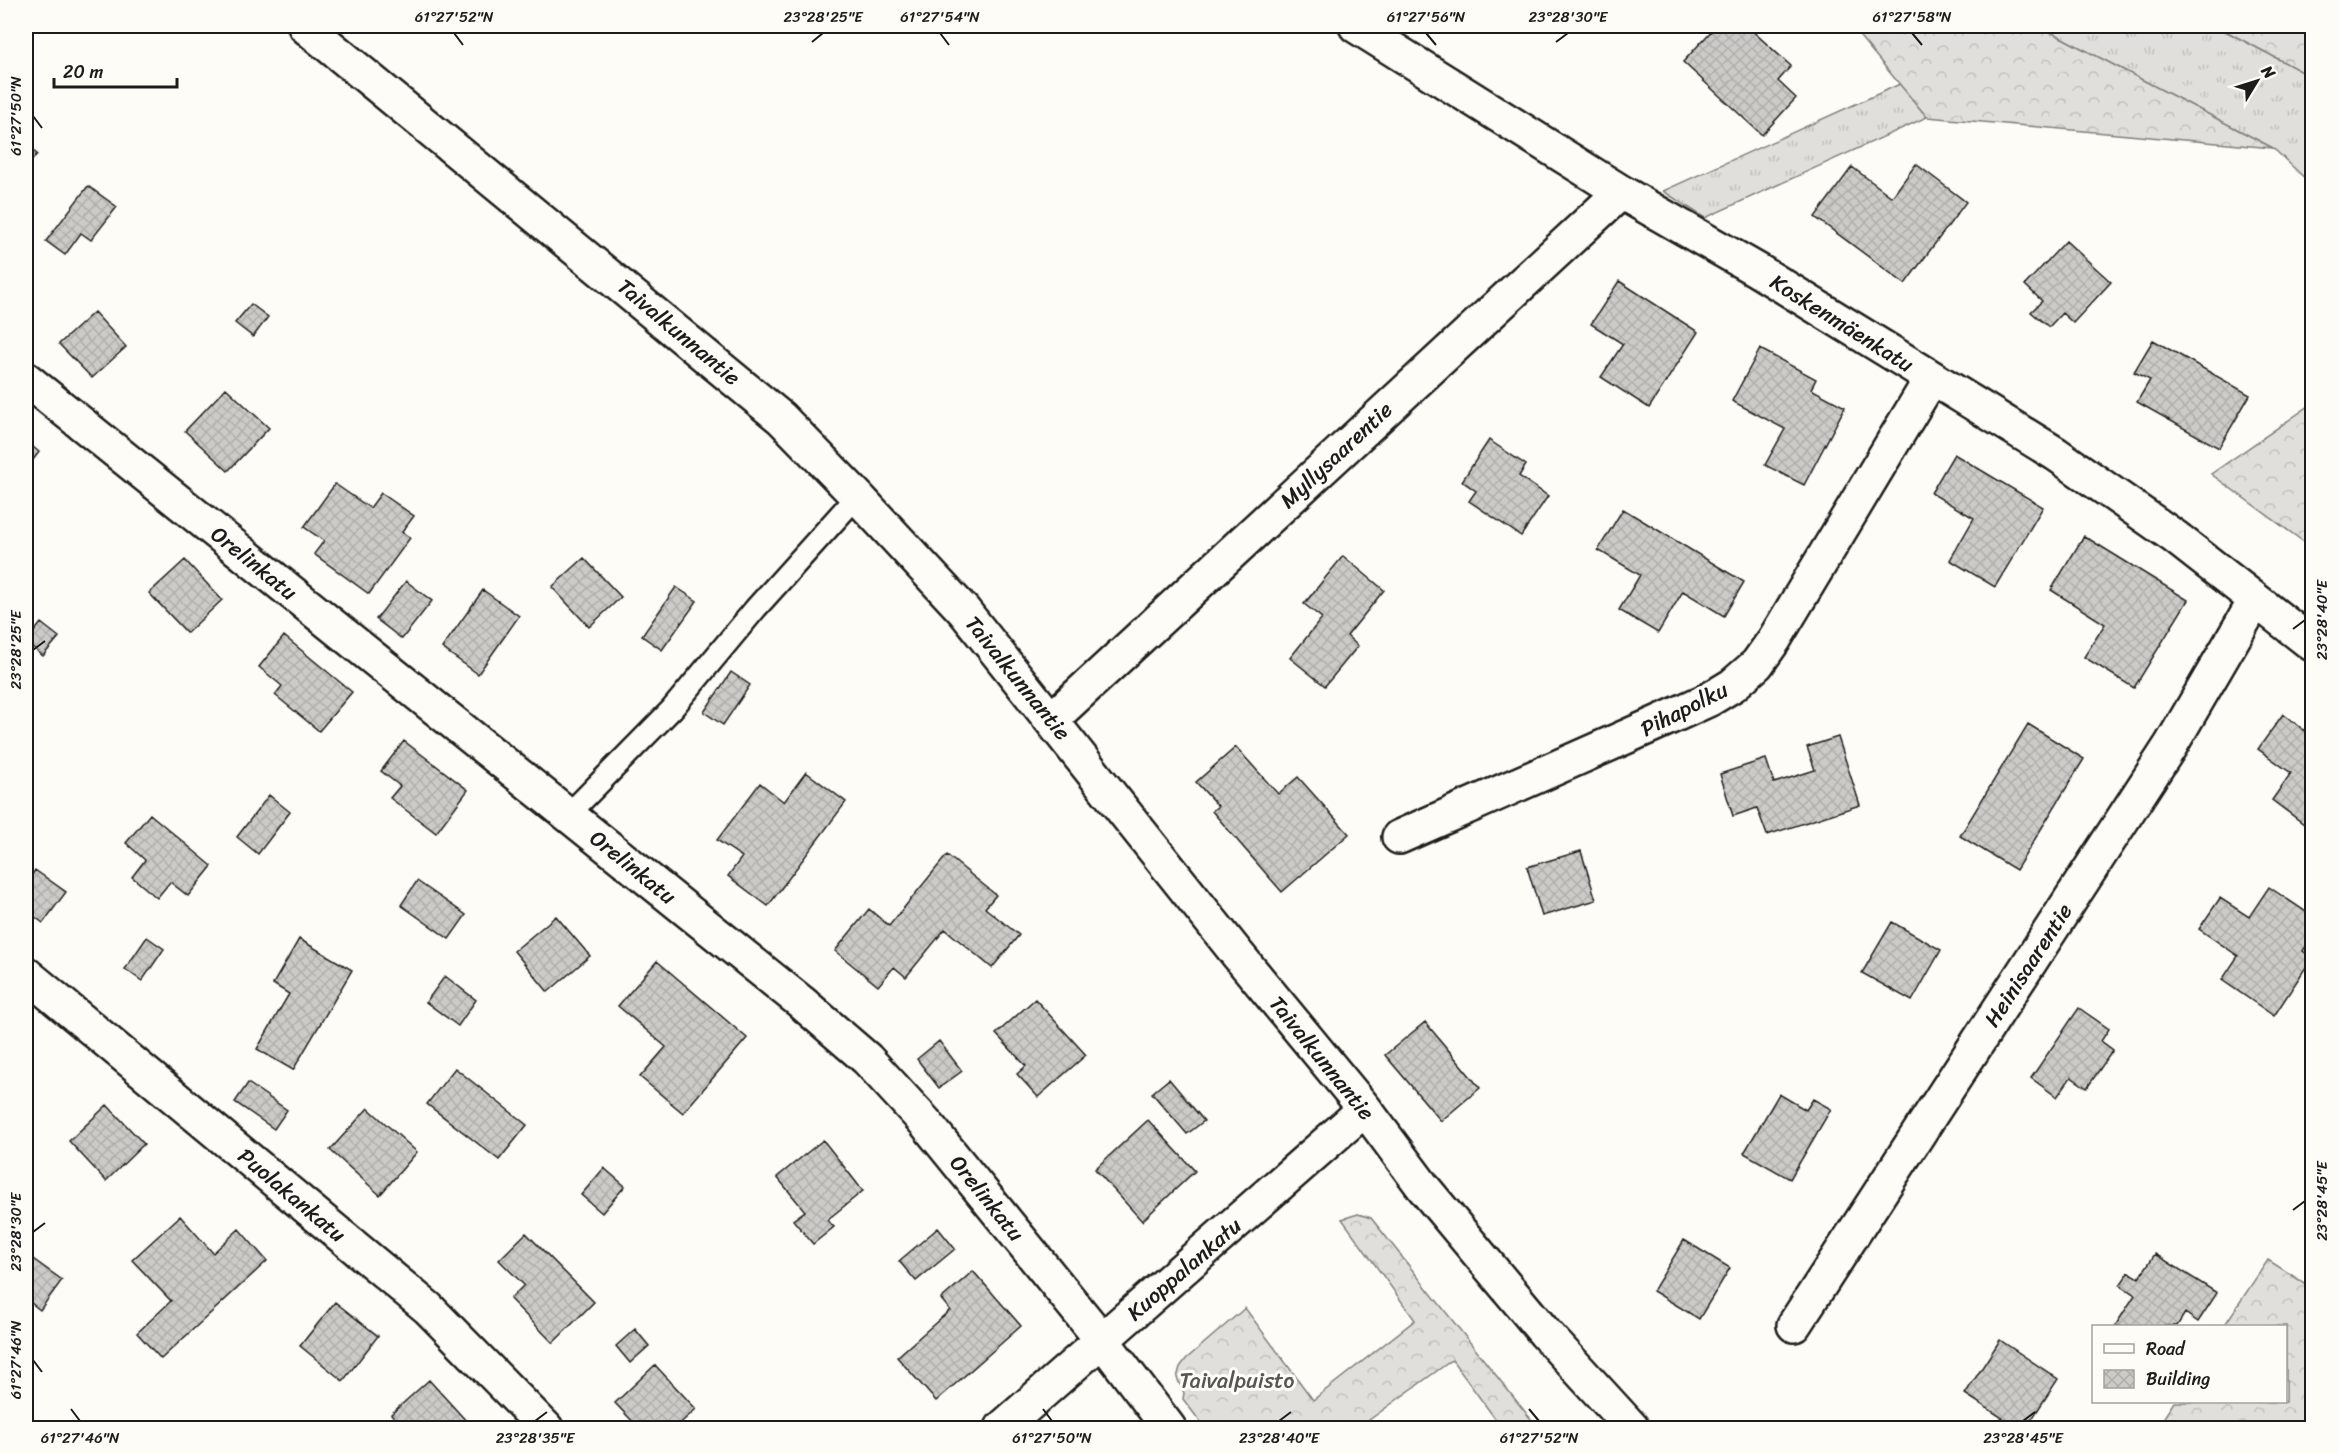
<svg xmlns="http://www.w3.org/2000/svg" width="2338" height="1454" font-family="Sriracha,sans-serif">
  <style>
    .grass { fill: url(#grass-tufts); stroke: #7e7e7c; stroke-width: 1.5 }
    .forest { fill: url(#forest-crowns); stroke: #7e7e7c; stroke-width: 1.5 }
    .building { fill: url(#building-cross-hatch); stroke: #1c1c1c; stroke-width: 1.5 }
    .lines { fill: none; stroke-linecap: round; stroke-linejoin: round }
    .lane-casing { stroke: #1c1c1c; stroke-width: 26 }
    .street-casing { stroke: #1c1c1c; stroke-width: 38 }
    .secondary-casing { stroke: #1c1c1c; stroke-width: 38 }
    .lane { stroke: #fdfcf7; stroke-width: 21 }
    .street { stroke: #fdfcf7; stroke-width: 33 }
    .secondary { stroke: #fdfcf7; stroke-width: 33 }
    .ticks { fill: none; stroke: #1c1c1c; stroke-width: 2 }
    .labels { text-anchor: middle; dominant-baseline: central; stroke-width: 6; stroke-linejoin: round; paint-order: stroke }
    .street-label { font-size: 22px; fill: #1c1c1c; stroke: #fdfcf7 }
    .park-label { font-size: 22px; fill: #575655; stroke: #fdfcf7 }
    .neatline { fill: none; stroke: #1c1c1c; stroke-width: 2 }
    .ticks-label { font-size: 15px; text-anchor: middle; fill: #1c1c1c }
  </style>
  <defs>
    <pattern id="grass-tufts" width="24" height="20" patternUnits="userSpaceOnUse" patternTransform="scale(1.5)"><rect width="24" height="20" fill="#e0dfdb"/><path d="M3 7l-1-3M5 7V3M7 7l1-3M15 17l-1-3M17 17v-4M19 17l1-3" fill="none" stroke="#c0bfbb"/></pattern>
    <pattern id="forest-crowns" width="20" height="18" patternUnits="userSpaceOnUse" patternTransform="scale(1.5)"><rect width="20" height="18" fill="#e0dfdb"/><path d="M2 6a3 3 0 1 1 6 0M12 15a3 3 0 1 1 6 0" fill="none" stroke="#c0bfbb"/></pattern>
    <pattern id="building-cross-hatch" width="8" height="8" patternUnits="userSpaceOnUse" patternTransform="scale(1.5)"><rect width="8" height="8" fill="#cccbc8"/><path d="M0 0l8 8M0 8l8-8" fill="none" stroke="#afaeab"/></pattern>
  </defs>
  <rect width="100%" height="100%" fill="#fdfcf7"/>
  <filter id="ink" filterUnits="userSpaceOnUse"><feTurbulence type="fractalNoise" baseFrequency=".0167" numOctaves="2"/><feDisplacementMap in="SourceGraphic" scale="12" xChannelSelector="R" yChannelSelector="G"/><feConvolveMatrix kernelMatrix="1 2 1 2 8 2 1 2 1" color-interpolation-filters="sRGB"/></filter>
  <g filter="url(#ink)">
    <path class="grass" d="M2039,26H2216L2312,77V185L2273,148Z
      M1900,84L1927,117L1705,218L1663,191Z"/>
    <path class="forest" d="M1851,26H2039L2273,148L1927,117Z
      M2216,26H2312V77Z
      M2312,404V519L2308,545L2211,474Z
      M1358,1214L1371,1218L1538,1428H1502L1452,1360L1358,1428H1205L1183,1399L1184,1393L1177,1378L1180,1367L1186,1359L1245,1308L1313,1400L1415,1320L1342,1219Z
      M2268,1260L2312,1288V1428H2157L2174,1402H2286V1326H2224Z"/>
    <path class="building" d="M1716,26H1747L1791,66L1778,81L1796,98L1762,135L1683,62Z
      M26,145L37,154L26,168Z
      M1916,164L1966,202L1905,284L1815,217L1852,167L1892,197Z
      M88,186L117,207L91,240L81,233L65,255L46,241Z
      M2066,241L2111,282L2073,323L2062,313L2049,327L2031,312L2042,301L2025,285Z
      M1619,281L1698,332L1649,408L1601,377L1623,344L1591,324Z
      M251,304L268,317L253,337L235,323Z
      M94,312L126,347L92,378L59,344Z
      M2153,340L2250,395L2219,448L2137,402L2150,380L2134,372Z
      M1760,349L1816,379L1811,389L1845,407L1804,485L1765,465L1785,429L1732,401Z
      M226,388L269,428L228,471L185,431Z
      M1489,440L1526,465L1519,476L1548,496L1521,536L1469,501L1476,491L1462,481Z
      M26,441L39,452L26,469Z
      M1954,454L2043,507L1995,587L1950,560L1974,518L1931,493Z
      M335,484L370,508L381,493L414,516L402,532L410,538L369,594L314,554L324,541L304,527Z
      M1623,509L1744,582L1724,616L1683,591L1658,633L1619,610L1640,575L1598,550Z
      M2084,536L2188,600L2134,688L2084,657L2105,624L2051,590Z
      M1343,556L1384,590L1347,636L1358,646L1325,686L1290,658L1322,618L1304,604Z
      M584,558L621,597L589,627L552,587Z
      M185,560L222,600L187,633L149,593Z
      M406,581L432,601L402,639L376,619Z
      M676,587L697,601L662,650L642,636Z
      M483,590L519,616L478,674L442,648Z
      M41,623L59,637L43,656L26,642Z
      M284,636L352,692L319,731L275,695L282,686L259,667Z
      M731,672L750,685L723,725L704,712Z
      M2283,714L2312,736V830L2272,800L2291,773L2258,749Z
      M2028,724L2084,759L2016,870L1960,836Z
      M1838,737L1860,805L1767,835L1757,808L1733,816L1720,774L1766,759L1774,783L1815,770L1807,747Z
      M404,741L468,790L436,833L390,798L400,786L381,771Z
      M1236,747L1278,794L1298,777L1349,834L1282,892L1212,811L1218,806L1196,782Z
      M806,772L846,802L768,906L728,876L742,857L717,840L760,783L784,802Z
      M269,795L290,812L258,854L237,837Z
      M150,814L212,866L188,896L170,882L157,898L132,877L145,860L126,843Z
      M1581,851L1596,900L1542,916L1527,867Z
      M947,855L996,895L985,908L1019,935L992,968L945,929L906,977L894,967L878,986L835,951L869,909L889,926Z
      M35,870L66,892L43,923L26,910V884Z
      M417,881L466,915L449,939L401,905Z
      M2269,887L2312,916V937L2303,951L2312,958L2274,1016L2222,980L2238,956L2199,929L2220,898L2249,917Z
      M556,916L590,956L548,992L514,951Z
      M1892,922L1941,950L1912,1001L1862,973Z
      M147,937L164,949L142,981L125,969Z
      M299,939L352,970L293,1070L257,1049L289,994L273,984Z
      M657,961L747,1038L683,1113L640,1077L666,1047L618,1006Z
      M445,976L476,1000L458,1026L426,1002Z
      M1035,999L1086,1055L1038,1097L1017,1074L1026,1066L996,1034Z
      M2079,1008L2109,1029L2101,1041L2113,1050L2087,1088L2071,1077L2057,1097L2031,1078Z
      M1425,1022L1480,1088L1441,1121L1385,1055Z
      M939,1041L962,1071L939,1088L917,1059Z
      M455,1068L527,1125L499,1160L427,1104Z
      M1169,1079L1204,1121L1187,1134L1152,1093Z
      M248,1083L287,1110L274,1129L235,1102Z
      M1779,1094L1806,1110L1813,1099L1831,1109L1790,1179L1744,1153Z
      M107,1105L144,1144L106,1181L69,1141Z
      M368,1108L417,1152L380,1195L330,1150Z
      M1148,1120L1195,1171L1142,1221L1095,1169Z
      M823,1140L863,1191L827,1220L834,1227L813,1244L793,1220L805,1211L777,1177Z
      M604,1168L625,1186L602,1213L581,1195Z
      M180,1216L213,1253L239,1229L267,1261L161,1359L137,1333L171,1301L132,1260Z
      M938,1228L955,1249L916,1281L899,1261Z
      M526,1233L594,1302L553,1343L510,1299L524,1285L499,1260Z
      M1684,1240L1730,1268L1699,1319L1653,1291Z
      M26,1254L62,1280L40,1310L26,1299Z
      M2155,1254L2217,1293L2198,1322L2185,1313L2177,1326H2115L2135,1295L2120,1285L2129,1272L2139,1278Z
      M973,1271L1021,1326L936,1401L897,1357L950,1310L941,1299Z
      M335,1302L378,1336L343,1381L300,1346Z
      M635,1329L649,1346L630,1363L616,1346Z
      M2000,1340L2058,1379L2026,1428H2018L1965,1394Z
      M655,1365L696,1409L675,1428H639L615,1403Z
      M429,1380L468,1423L463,1428H404L391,1414Z"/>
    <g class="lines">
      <defs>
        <path id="lane" d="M568,815L672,709L756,608L857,496"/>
        <path id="street" d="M1356,26L1621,192L1757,270L2056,454L2175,537L2312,644
          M26,379L801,1002L867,1059L925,1122L1102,1340L1002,1428
          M1052,719L1621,192
          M1399,837L1655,724L1710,699L1733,685L1757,664L1774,640L1931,379
          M26,974L428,1308L546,1428
          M1794,1325L2171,745L2255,601"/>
        <path id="secondary" d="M305,26L781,418L857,496L964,611L1238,955L1365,1109L1423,1187L1545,1333L1632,1428
          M1169,1428L1102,1340L1365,1109"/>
      </defs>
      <use href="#lane" class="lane-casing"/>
      <use href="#street" class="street-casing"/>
      <use href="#secondary" class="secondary-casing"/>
      <use href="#lane" class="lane"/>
      <use href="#street" class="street"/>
      <use href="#secondary" class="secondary"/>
    </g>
  </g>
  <path class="ticks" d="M454,33L463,45M940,33L949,45M1426,33L1436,45M1912,33L1922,45M812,42L823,33M1556,42L1568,33M33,116L42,128M2293,629L2305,620M33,650L45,641M2293,1210L2305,1201M33,1232L45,1223M33,1360L42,1372M71,1409L80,1421M1043,1409L1052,1421M1529,1409L1539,1421M535,1421L547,1412M1279,1421L1291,1412M2023,1421L2035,1412"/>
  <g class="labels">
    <g class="street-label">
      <text transform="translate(1842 323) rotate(32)">Koskenmäenkatu</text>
      <text transform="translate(679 332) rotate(40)">Taivalkunnantie</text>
      <text transform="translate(1336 455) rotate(-43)">Myllysaarentie</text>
      <text transform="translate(254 563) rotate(39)">Orelinkatu</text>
      <text transform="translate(1018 678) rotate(51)">Taivalkunnantie</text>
      <text transform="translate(1684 709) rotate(-27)">Pihapolku</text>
      <text transform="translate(633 867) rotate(39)">Orelinkatu</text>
      <text transform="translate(2028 965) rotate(-57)">Heinisaarentie</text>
      <text transform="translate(1322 1058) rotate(51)">Taivalkunnantie</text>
      <text transform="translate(292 1195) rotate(40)">Puolakankatu</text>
      <text transform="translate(987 1198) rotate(51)">Orelinkatu</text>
      <text transform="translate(1184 1269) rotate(-41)">Kuoppalankatu</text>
    </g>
    <g class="park-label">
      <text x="1237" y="1380">Taivalpuisto</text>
    </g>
  </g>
  <rect width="2338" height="1454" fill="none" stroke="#fdfcf7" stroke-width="66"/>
  <rect x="2092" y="1325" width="195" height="78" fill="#fdfcf7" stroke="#a3a29f" stroke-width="1.5"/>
  <rect x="2104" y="1344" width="30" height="9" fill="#fdfcf7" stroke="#a3a29f" stroke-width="1.5"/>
  <text x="2146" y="1355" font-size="18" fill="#1c1c1c">Road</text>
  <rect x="2104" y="1370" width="30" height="18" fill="url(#building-cross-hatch)" stroke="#a3a29f" stroke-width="1.5"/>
  <text x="2146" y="1385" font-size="18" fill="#1c1c1c">Building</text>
  <g transform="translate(2257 81) rotate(52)" stroke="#fdfcf7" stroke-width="4.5" paint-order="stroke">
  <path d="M0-4.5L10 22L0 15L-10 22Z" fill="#1c1c1c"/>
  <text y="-9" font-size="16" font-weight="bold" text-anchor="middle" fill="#1c1c1c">N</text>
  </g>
  <path d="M54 78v9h123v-9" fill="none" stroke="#1c1c1c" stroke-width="3"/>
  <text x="63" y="78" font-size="18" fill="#1c1c1c" stroke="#fdfcf7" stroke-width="4.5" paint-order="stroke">20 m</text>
  <rect x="33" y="33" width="2272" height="1388" class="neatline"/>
  <g class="ticks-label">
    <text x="454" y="22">61°27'52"N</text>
    <text x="823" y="22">23°28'25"E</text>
    <text x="940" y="22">61°27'54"N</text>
    <text x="1426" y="22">61°27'56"N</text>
    <text x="1568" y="22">23°28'30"E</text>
    <text x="1912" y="22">61°27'58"N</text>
    <text transform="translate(16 116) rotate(-90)" y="5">61°27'50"N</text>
    <text transform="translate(2322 620) rotate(-90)" y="5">23°28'40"E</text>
    <text transform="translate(16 650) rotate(-90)" y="5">23°28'25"E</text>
    <text transform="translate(2322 1201) rotate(-90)" y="5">23°28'45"E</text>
    <text transform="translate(16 1232) rotate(-90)" y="5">23°28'30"E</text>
    <text transform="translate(16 1360) rotate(-90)" y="5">61°27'46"N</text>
    <text x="80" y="1443">61°27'46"N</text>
    <text x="535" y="1443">23°28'35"E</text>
    <text x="1052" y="1443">61°27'50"N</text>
    <text x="1279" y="1443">23°28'40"E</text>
    <text x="1539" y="1443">61°27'52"N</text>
    <text x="2023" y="1443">23°28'45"E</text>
  </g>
</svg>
